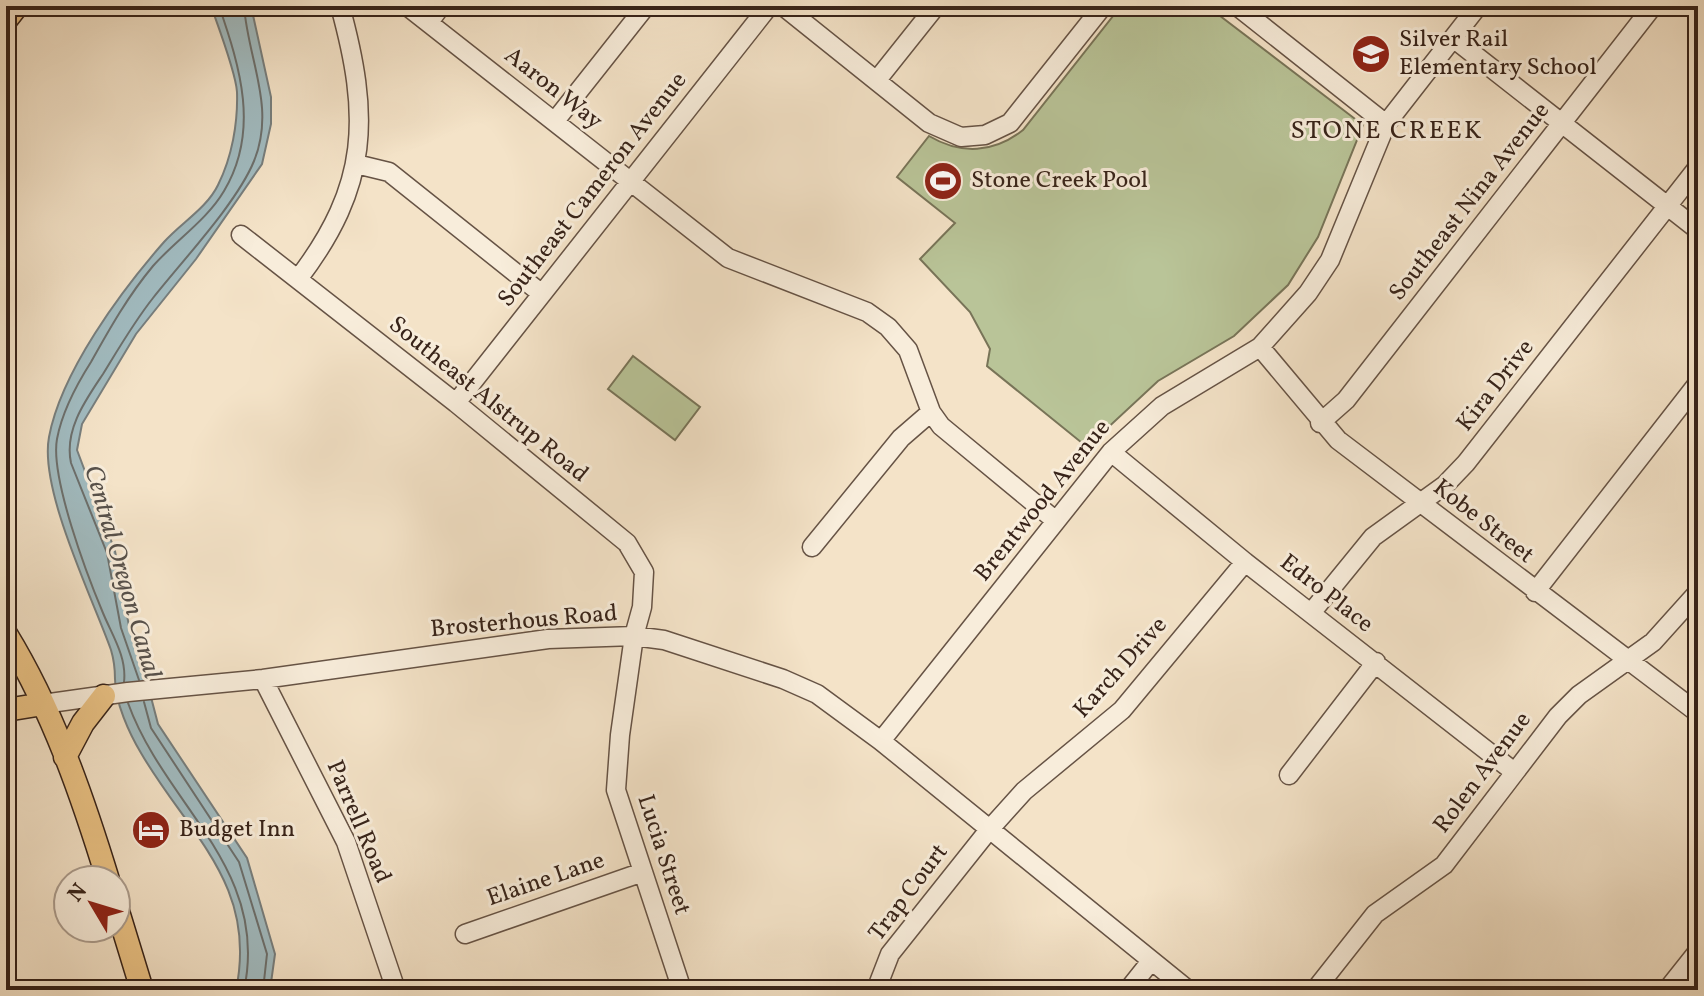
<svg xmlns="http://www.w3.org/2000/svg" width="1704" height="996" font-family="Vollkorn,serif">
  <style>
    .green { fill: #b9c498; stroke: #787458; stroke-width: 2 }
    .water { fill: #a1bbc0; stroke: #777e7d; stroke-width: 2 }
    .lines { fill: none; stroke-linecap: round; stroke-linejoin: round }
    .shore { stroke: #6c6f6c; stroke-width: 2 }
    .minor-casing { stroke: #665345; stroke-width: 21 }
    .major-casing { stroke: #372319; stroke-width: 25 }
    .minor { stroke: #f8eddb; stroke-width: 18 }
    .major { stroke: #eac284; stroke-width: 22 }
    .labels { text-anchor: middle; dominant-baseline: central; stroke-width: 6; stroke-linejoin: round; paint-order: stroke }
    .poi-label { font-size: 24px; fill: #372319; stroke: #f8eddb; text-anchor: start }
    .street-label { font-size: 24px; fill: #372319; stroke: #f8eddb }
    .neighbourhood-label { font-size: 26px; letter-spacing: 2px; fill: #372319; stroke: #f8eddb }
    .water-label { font-size: 26px; font-style: italic; fill: #57514b; stroke: #f8eddb }
  </style>
  <rect width="100%" height="100%" fill="#f4e3c8"/>
  <filter id="stains"><feTurbulence type="fractalNoise" baseFrequency=".0025" numOctaves="4"/><feColorMatrix values="0 0 0 0 .2 0 0 0 0 .09 0 0 0 0 .02 0 0 0 .5 -.17"/></filter>
  <radialGradient id="worn" r=".72"><stop offset=".6" stop-color="#630" stop-opacity="0"/><stop offset="1" stop-color="#630" stop-opacity=".3"/></radialGradient>
  <path class="green" d="M1121,6H1207L1363,125L1318,237L1288,285L1234,336L1158,381L1087,447L987,366L990,349L970,312L920,259L955,223L897,177L929,136C961,155 994,153 1023,130Z
    M633,356L700,407L675,440L608,389Z"/>
  <path class="water" d="M211,6H251L271,97V124L262,164L196,259L136,334L82,424L77,450L115,551L129,626L134,632L158,724L247,858L275,954L270,990H236C258,884 188,834 141,753C129,733 115,702 115,679C115,669 114,660 111,650C93,599 39,490 49,437C61,372 121,291 164,242C181,223 207,208 218,185C232,157 238,123 237,92C236,73 218,26 211,6Z"/>
  <g class="lines">
    <path class="shore" d="M139,680L121,628L107,553L71,463C64,430 85,401 103,374C119,348 134,322 153,298C182,261 237,203 254,161C276,107 248,60 244,6
      M124,682C127,657 112,635 103,613C87,575 50,477 57,439C62,412 77,384 91,362C110,328 128,296 153,266C175,241 207,220 224,191C260,131 240,67 219,6
      M144,702L151,728L239,862L267,954L263,990
      M128,703C165,806 270,868 244,990"/>
    <defs>
      <path id="minor" d="M407,6L728,258L867,312L888,327L908,350L931,412L941,426L1056,521
        M783,6L929,123L961,137L985,135L1010,123L1103,6
        M1237,6L1386,124
        M429,22L441,6
        M1453,38L1698,230
        M877,80L936,6
        M555,121L646,6
        M356,164L389,172L542,294
        M241,235L456,403L627,543L644,572L642,607L634,636L620,735L616,790L682,990
        M298,279C370,185 370,116 340,6
        M1260,347L1338,440L1698,713
        M456,403L769,6
        M1320,423L1346,400L1653,6
        M1111,452L1245,562L1513,771
        M812,547L901,438L931,412
        M1535,592L1698,383
        M1311,613L1373,537L1445,485L1466,463L1698,167
        M263,679L346,842L396,990
        M43,704L128,692L263,679L548,639L634,636L664,640L783,679L817,694L881,741L1188,990
        M881,741L1111,452L1162,406L1260,347L1308,293L1330,260L1386,124L1478,6
        M1289,775L1376,662
        M465,934L643,872
        M876,990L890,954L988,831L1024,791L1122,710L1245,562
        M1128,990L1151,961
        M1315,990L1375,914L1444,865L1558,716L1579,695L1653,642L1698,592
        M1667,990L1698,951"/>
      <path id="major" d="M6,20L17,6
        M6,634C52,709 82,795 108,880
        M6,710L43,704
        M65,757L83,723L104,696
        M116,905L142,990"/>
    </defs>
    <use href="#minor" class="minor-casing"/>
    <use href="#major" class="major-casing"/>
    <use href="#minor" class="minor"/>
    <use href="#major" class="major"/>
  </g>
  <defs>
    <symbol id="school-disc" viewBox="-11 -11 22 22"><circle r="9.5" fill="#8f2418" stroke="#f8eddb"/><path d="M0-5L7-2L0 1L-7-2ZM-4 1L0 2.5L4 1V4Q0 6-4 4Z" fill="#fff"/></symbol>
    <symbol id="stadium-disc" viewBox="-11 -11 22 22"><circle r="9.5" fill="#8f2418" stroke="#f8eddb"/><path d="M0-5a6.5 5 0 1 0 0 10a6.5 5 0 1 0 0-10ZM-3.5-1.8h7v3.6h-7Z" fill="#fff"/></symbol>
    <symbol id="hotel-disc" viewBox="-11 -11 22 22"><circle r="9.5" fill="#8f2418" stroke="#f8eddb"/><path d="M-6-4.5h1.5V1H6V5H4.5V3h-9V5H-6ZM-4 0a1.8 1.8 0 1 1 3.6 0ZM.5 0V-2.5h3Q6-2.5 6 0Z" fill="#fff"/></symbol>
  </defs>
  <g fill-rule="evenodd">
    <use href="#school-disc" x="1349" y="32" width="44" height="44"/>
    <use href="#stadium-disc" x="921" y="159" width="44" height="44"/>
    <use href="#hotel-disc" x="129" y="808" width="44" height="44"/>
  </g>
  <g class="labels">
    <g class="poi-label">
      <text x="1399" y="40">Silver Rail<tspan x="1399" dy="28">Elementary School</tspan></text>
      <text x="971" y="181">Stone Creek Pool</text>
      <text x="179" y="830">Budget Inn</text>
    </g>
    <g class="street-label">
      <text transform="translate(553 89) rotate(38)">Aaron Way</text>
      <text transform="translate(593 190) rotate(-52)">Southeast Cameron Avenue</text>
      <text transform="translate(1470 202) rotate(-52)">Southeast Nina Avenue</text>
      <text transform="translate(1496 386) rotate(-52)">Kira Drive</text>
      <text transform="translate(488 400) rotate(39)">Southeast Alstrup Road</text>
      <text transform="translate(1043 501) rotate(-51)">Brentwood Avenue</text>
      <text transform="translate(1483 522) rotate(38)">Kobe Street</text>
      <text transform="translate(1326 594) rotate(38)">Edro Place</text>
      <text transform="translate(524 622) rotate(-5)">Brosterhous Road</text>
      <text transform="translate(1121 668) rotate(-48)">Karch Drive</text>
      <text transform="translate(1483 773) rotate(-53)">Rolen Avenue</text>
      <text transform="translate(358 822) rotate(67)">Parrell Road</text>
      <text transform="translate(663 855) rotate(72)">Lucia Street</text>
      <text transform="translate(546 880) rotate(-19)">Elaine Lane</text>
      <text transform="translate(909 893) rotate(-53)">Trap Court</text>
    </g>
    <g class="neighbourhood-label">
      <text x="1387" y="131">STONE CREEK</text>
    </g>
    <g class="water-label">
      <text transform="translate(122 572) rotate(74)">Central Oregon Canal</text>
    </g>
  </g>
  <rect width="1704" height="996" fill="none" stroke="#f4e3c8" stroke-width="32"/>
  <rect x="8" y="8" width="1688" height="980" fill="none" stroke="#372319" stroke-width="4"/>
  <rect x="16" y="16" width="1672" height="964" fill="none" stroke="#372319" stroke-width="2"/>
  <g transform="translate(92 904) rotate(308)"><circle r="38" fill="#f8eddb" stroke="#ab9c8d" stroke-width="2"/>
  <path d="M0-6L14 30L0 20L-14 30Z" fill="#8f2418"/>
  <text y="-12" font-size="22" font-weight="bold" text-anchor="middle" fill="#372319">N</text>
  </g>
  <rect width="100%" height="100%" filter="url(#stains)"/>
  <rect width="100%" height="100%" fill="url(#worn)"/>
</svg>
